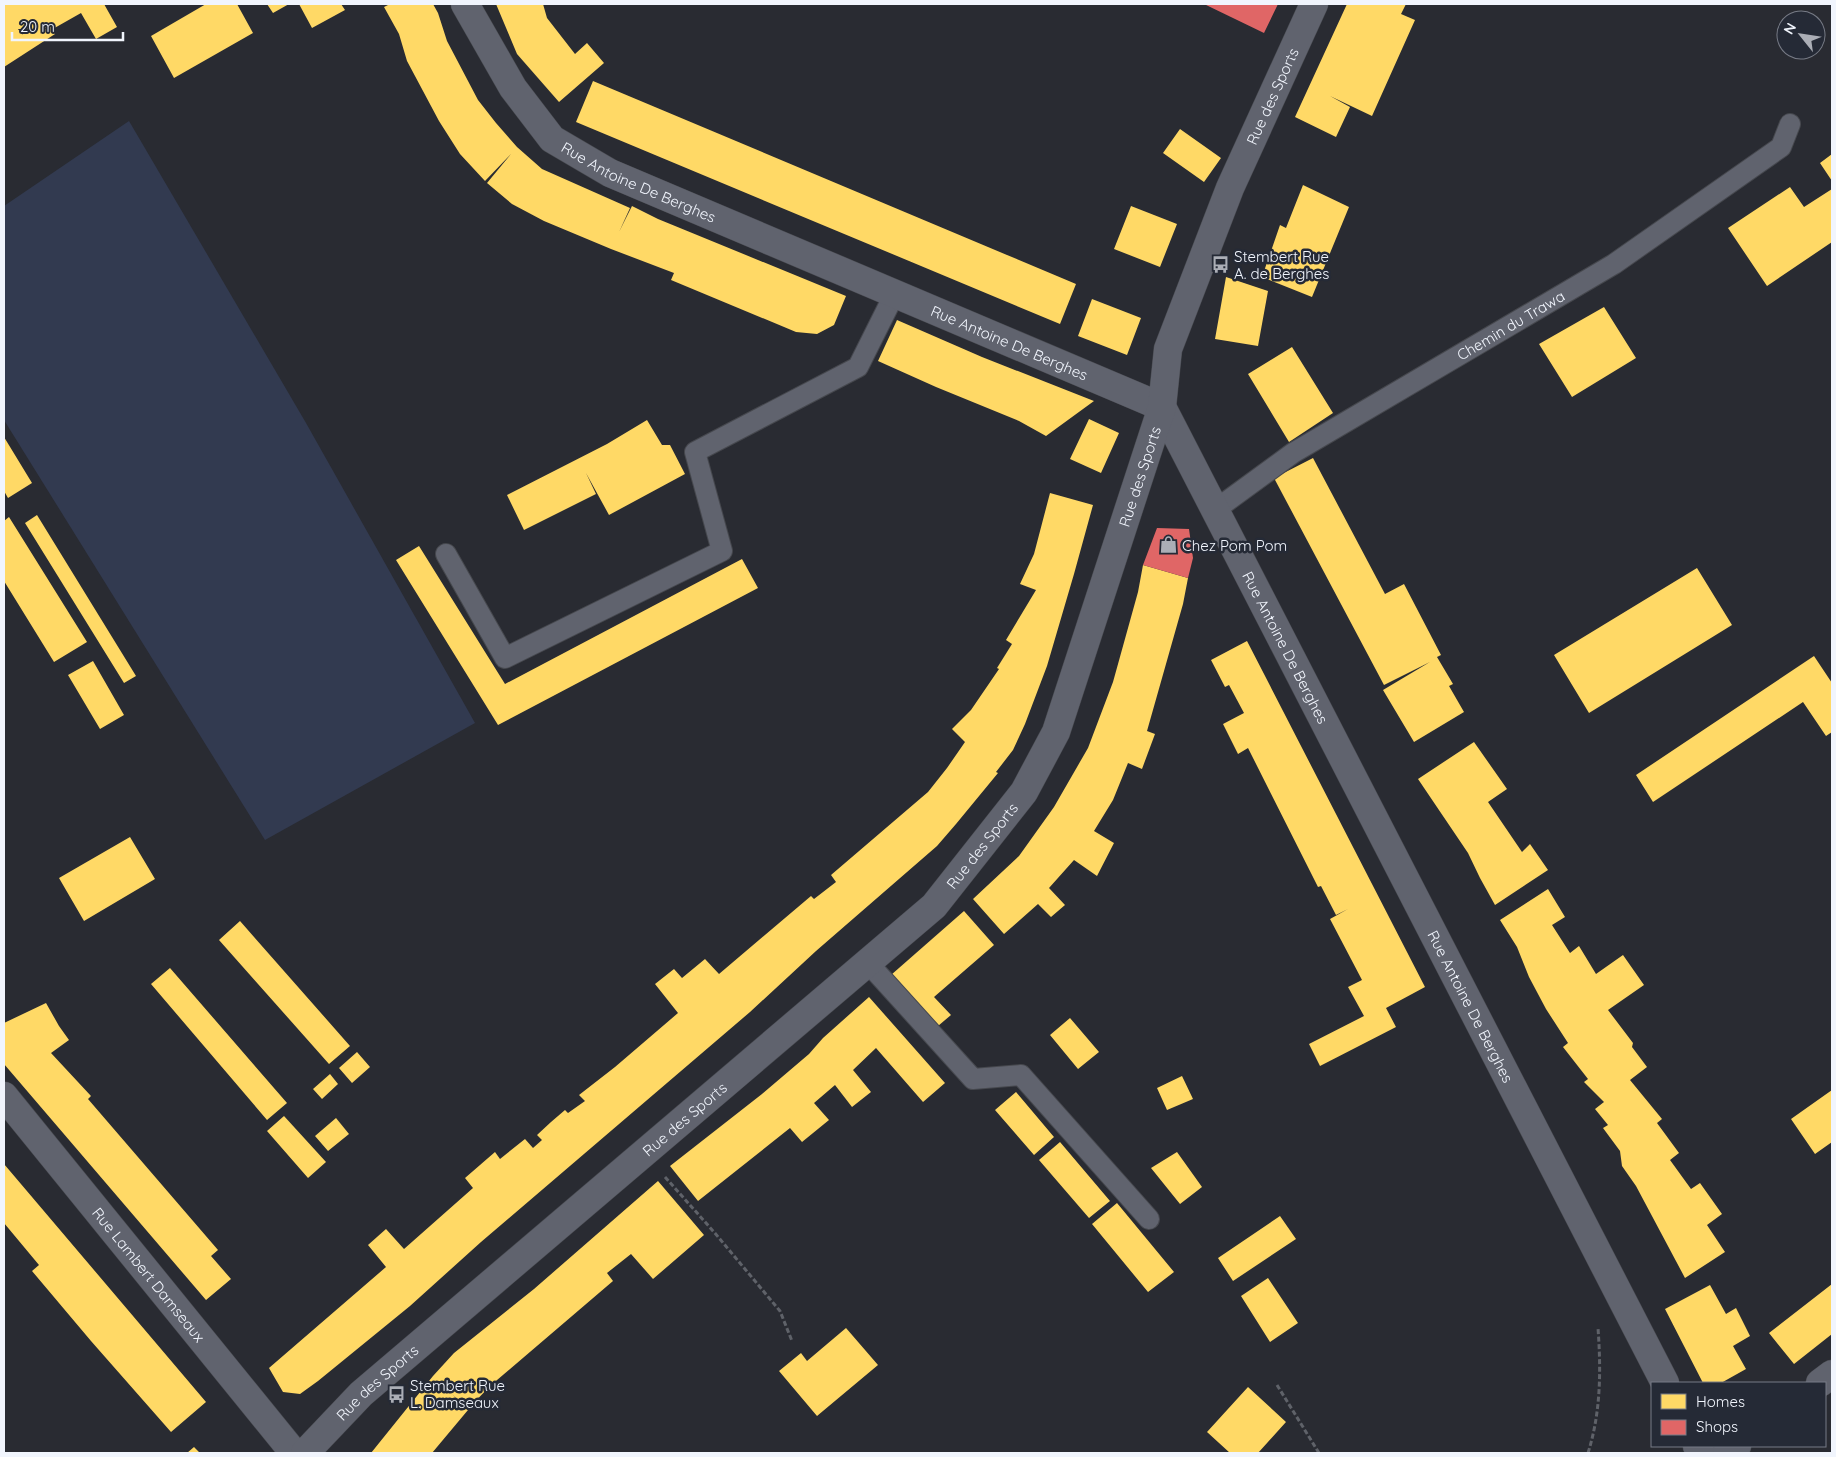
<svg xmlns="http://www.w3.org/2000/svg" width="1836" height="1457" font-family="Quicksand,sans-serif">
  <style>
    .green { fill: #323a50 }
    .homes { fill: #ffd966 }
    .shops { fill: #e06666 }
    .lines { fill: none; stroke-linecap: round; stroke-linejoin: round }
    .lane-casing { stroke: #46484e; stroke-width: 22 }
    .street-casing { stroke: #46484e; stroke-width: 29 }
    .path { stroke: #5f6269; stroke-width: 3; stroke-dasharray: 5 2.5; stroke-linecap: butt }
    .lane { stroke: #60636e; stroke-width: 20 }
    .street { stroke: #60636e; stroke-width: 28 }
    .labels { text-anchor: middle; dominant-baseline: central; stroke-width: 5; stroke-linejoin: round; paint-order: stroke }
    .street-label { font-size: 15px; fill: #f1f5fd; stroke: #252a36 }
    .poi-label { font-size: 15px; fill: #f1f5fd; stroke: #252a36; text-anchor: start }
  </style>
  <rect width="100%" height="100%" fill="#292b32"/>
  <path class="green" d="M129,121L306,423L475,723L265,840L4,420V206Z"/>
  <path class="homes" d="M4,4H104L117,27L96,39L81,13L51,30L55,34L4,67Z
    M206,4H237L253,33L174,78L151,36Z
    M267,4H289L273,13Z
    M299,4H341L345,10L312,28Z
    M390,4H433L438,13L447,41L478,100L496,123L517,147L542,169L630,208L619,232L632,206L658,219L846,296L834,325L817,334L796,332L671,280L674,273L611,249L544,221L512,204L487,183L511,154L485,181L460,154L439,121L407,61L399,34L384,7Z
    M496,4H543L547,18L575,54L587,43L604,63L559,102L517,54Z
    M1347,4H1406L1401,14L1415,20L1372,116L1330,96L1350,107L1336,137L1295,117Z
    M593,81L1076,284L1060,324L576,122Z
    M1180,129L1221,158L1204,182L1163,153Z
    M1832,154V181L1820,163Z
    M1303,185L1349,207L1312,297L1262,277L1280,225L1286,228Z
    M1790,187L1804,207L1832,189V242L1767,286L1728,228Z
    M1131,206L1177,224L1160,267L1114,249Z
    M1226,277L1268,291L1258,346L1215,339Z
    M1092,299L1141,318L1127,355L1078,336Z
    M1604,307L1636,358L1572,397L1539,344Z
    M897,320L982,357L1094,401L1046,436L1019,421L936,387L878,361Z
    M1292,347L1333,413L1289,442L1248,374Z
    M1089,419L1119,433L1101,473L1070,459Z
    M647,420L662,445H670L685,474L609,515L586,473L596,494L524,530L507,495L607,444Z
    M4,437L32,483L8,498L4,491Z
    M1313,458L1385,594L1404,584L1441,655L1437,657L1453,684L1449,686L1464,712L1414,742L1383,690L1430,662L1384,685L1274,478Z
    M1050,493L1093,505L1074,574L1047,666L1025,724L1013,750L996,772L998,773L956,824L937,846L816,951L750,1012L481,1242L410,1306L318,1381L300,1394L283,1392L269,1368L386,1267L368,1245L386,1229L404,1249L473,1188L465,1178L495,1152L500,1159L525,1139L533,1148L542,1140L537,1135L551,1122L565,1110L568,1113L585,1101L579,1095L615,1067L678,1013L655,984L674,969L682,978L705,959L719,974L811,896L814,899L836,882L831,875L928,792L947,768L965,742L952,729L971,710L999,669L997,668L1012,644L1006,640L1036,590L1020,584L1034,554Z
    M37,515L136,676L124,683L25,523Z
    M9,517L87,642L54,662L4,581V521Z
    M419,546L505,684L742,559L758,588L498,725L396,560Z
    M1143,565L1188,578L1183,604L1147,731L1155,734L1142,769L1128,763L1113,800L1094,831L1114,843L1097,876L1074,860L1049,888L1065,905L1051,917L1038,904L1004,934L973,899L1019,856L1054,807L1088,748L1113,682L1138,592Z
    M1697,568L1732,625L1589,713L1554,655Z
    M1247,641L1425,987L1386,1008L1396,1027L1320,1066L1309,1044L1364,1016L1348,987L1362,980L1330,919L1348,909L1336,915L1321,886L1318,887L1248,748L1238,754L1223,724L1244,713L1229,685L1225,687L1211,660Z
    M1814,656L1832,683V732L1826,736L1803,702L1653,802L1636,775Z
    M93,661L124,715L100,729L68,675Z
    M1474,742L1507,789L1488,802L1522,852L1530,844L1548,870L1495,905L1480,878L1468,853L1418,779Z
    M130,837L155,879L84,921L59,878Z
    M1548,889L1565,917L1552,925L1570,953L1579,946L1596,974L1623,955L1644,985L1608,1010L1633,1043L1632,1047L1647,1067L1630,1080L1662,1119L1657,1123L1679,1153L1670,1160L1691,1189L1700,1183L1722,1214L1707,1225L1725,1252L1685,1278L1636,1186L1622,1166L1620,1151L1603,1128L1608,1125L1595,1109L1604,1102L1584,1082L1588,1079L1563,1047L1568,1043L1546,1009L1529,977L1517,947L1500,920Z
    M964,911L994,945L934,997L951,1015L938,1026L891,975Z
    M240,921L350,1046L329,1064L219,940Z
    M170,968L287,1103L267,1120L151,984Z
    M869,997L945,1083L923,1102L876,1048L853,1070L871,1092L852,1107L835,1085L814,1103L829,1120L802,1142L790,1128L698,1201L670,1166L762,1094L809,1054L823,1038Z
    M46,1003L59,1026L69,1040L51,1053L91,1096L88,1099L218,1250L211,1256L231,1279L206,1300L4,1064V1023Z
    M1070,1018L1099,1052L1078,1069L1050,1035Z
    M357,1052L370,1067L352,1083L339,1068Z
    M330,1074L338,1084L322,1099L313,1089Z
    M1182,1076L1193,1099L1167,1110L1157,1088Z
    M1832,1090V1142L1815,1154L1791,1119Z
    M1016,1092L1054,1137L1034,1155L995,1110Z
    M284,1116L326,1162L308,1178L267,1131Z
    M336,1118L349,1134L328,1151L315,1136Z
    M1060,1142L1110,1201L1089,1218L1039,1160Z
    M1177,1152L1202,1187L1180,1204L1151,1168Z
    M4,1164L206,1402L171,1432L91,1341L32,1271L39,1265L4,1223Z
    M658,1181L704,1235L653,1279L631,1254L607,1273L613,1281L490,1386L468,1409L452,1394L468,1410L432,1453H371L433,1376L454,1353L534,1289Z
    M1117,1203L1174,1272L1148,1292L1092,1224Z
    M1280,1216L1296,1239L1233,1281L1218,1258Z
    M1268,1278L1298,1323L1270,1342L1241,1296Z
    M1832,1284V1334L1794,1364L1769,1333Z
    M1710,1285L1726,1314L1736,1308L1750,1336L1733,1346L1746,1369L1721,1383H1703L1665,1309Z
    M846,1328L878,1365L817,1416L779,1371L801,1353L807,1361Z
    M1248,1387L1286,1422L1258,1453H1230L1207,1432Z
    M194,1447L200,1453H187Z"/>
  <path class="shops" d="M1204,4H1278L1264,33Z
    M1157,528L1189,529L1193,558L1188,578L1143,565Z"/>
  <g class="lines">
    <defs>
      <g id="lane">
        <path id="s1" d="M1215,510L1293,453L1614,264L1781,147L1790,124"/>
        <path d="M446,554L505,658L722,551L695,452L858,367L895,293"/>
        <path d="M868,963L973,1079L1021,1075L1149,1219"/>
      </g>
      <g id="street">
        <path id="s2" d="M465,4L513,88L552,139L610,173L1162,407L1665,1383"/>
        <path id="s3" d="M4,1096L294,1453"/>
        <path d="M1820,1383L1832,1374"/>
        <path d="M1697,1446L1701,1453"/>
        <path id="s4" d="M305,1453L361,1394L934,906L1024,792L1056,732L1162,407L1168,349L1230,188L1314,4"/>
        <path d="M1727,1453L1737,1446"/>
      </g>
    </defs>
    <use href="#lane" class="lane-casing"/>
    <use href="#street" class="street-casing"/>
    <path class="path" d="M665,1177L714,1232L780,1311L792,1341
      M1277,1385L1319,1453
      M1588,1453C1601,1412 1601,1370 1598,1328"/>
    <use href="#lane" class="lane"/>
    <use href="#street" class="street"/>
  </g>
  <defs>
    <symbol id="bus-bare" viewBox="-9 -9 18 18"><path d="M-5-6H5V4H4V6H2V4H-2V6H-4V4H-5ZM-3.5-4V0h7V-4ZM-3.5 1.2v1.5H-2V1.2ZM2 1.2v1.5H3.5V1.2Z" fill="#abaeb6" stroke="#252a36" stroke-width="2.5" paint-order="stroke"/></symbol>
    <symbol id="shop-bare" viewBox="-9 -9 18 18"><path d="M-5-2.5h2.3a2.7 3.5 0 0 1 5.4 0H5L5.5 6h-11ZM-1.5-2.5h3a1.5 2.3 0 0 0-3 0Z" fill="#abaeb6" stroke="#252a36" stroke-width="2.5" paint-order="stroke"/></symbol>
  </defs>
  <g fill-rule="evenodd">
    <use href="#bus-bare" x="1208" y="252" width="25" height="25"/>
    <use href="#shop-bare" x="1156" y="532" width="25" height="25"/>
    <use href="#bus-bare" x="384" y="1382" width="25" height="25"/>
  </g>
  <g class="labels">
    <g class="street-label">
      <text stroke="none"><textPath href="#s4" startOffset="1721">Rue des Sports</textPath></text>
      <text stroke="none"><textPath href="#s2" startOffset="258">Rue Antoine De Berghes</textPath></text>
      <text stroke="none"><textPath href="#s1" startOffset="349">Chemin du Trawa</textPath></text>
      <text stroke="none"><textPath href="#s2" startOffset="662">Rue Antoine De Berghes</textPath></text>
      <text stroke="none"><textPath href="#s4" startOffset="1316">Rue des Sports</textPath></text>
      <text stroke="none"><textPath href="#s2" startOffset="1098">Rue Antoine De Berghes</textPath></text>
      <text stroke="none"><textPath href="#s4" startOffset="911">Rue des Sports</textPath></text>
      <text stroke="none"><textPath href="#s2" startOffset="1502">Rue Antoine De Berghes</textPath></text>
      <text stroke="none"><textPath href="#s4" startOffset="506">Rue des Sports</textPath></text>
      <text stroke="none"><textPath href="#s3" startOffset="230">Rue Lambert Damseaux</textPath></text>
      <text stroke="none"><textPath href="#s4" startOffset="101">Rue des Sports</textPath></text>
    </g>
    <g class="poi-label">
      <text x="1234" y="256">Stembert Rue<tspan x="1234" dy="17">A. de Berghes</tspan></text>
      <text x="1182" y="545">Chez Pom Pom</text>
      <text x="410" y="1385">Stembert Rue<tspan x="410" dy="17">L. Damseaux</tspan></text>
    </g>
  </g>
  <rect width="1836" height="1457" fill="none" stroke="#f1f5fd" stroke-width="10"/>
  <rect x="1651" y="1382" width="175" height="65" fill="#252a36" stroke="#777b86"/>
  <rect x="1661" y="1394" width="25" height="15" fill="#ffd966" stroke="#777b86"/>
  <text x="1696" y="1407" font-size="15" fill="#f1f5fd">Homes</text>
  <rect x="1661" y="1420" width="25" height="15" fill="#e06666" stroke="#777b86"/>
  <text x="1696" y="1432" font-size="15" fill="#f1f5fd">Shops</text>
  <g transform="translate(1801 35) rotate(300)"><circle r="24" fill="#252a36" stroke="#777b86"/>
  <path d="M0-4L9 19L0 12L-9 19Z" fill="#abaeb6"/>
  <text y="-8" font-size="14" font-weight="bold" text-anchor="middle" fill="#f1f5fd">N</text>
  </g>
  <path d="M12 32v8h111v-8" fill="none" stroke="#f1f5fd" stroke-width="2.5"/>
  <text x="20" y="32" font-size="15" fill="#f1f5fd" stroke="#252a36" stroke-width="4" paint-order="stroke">20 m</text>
</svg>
